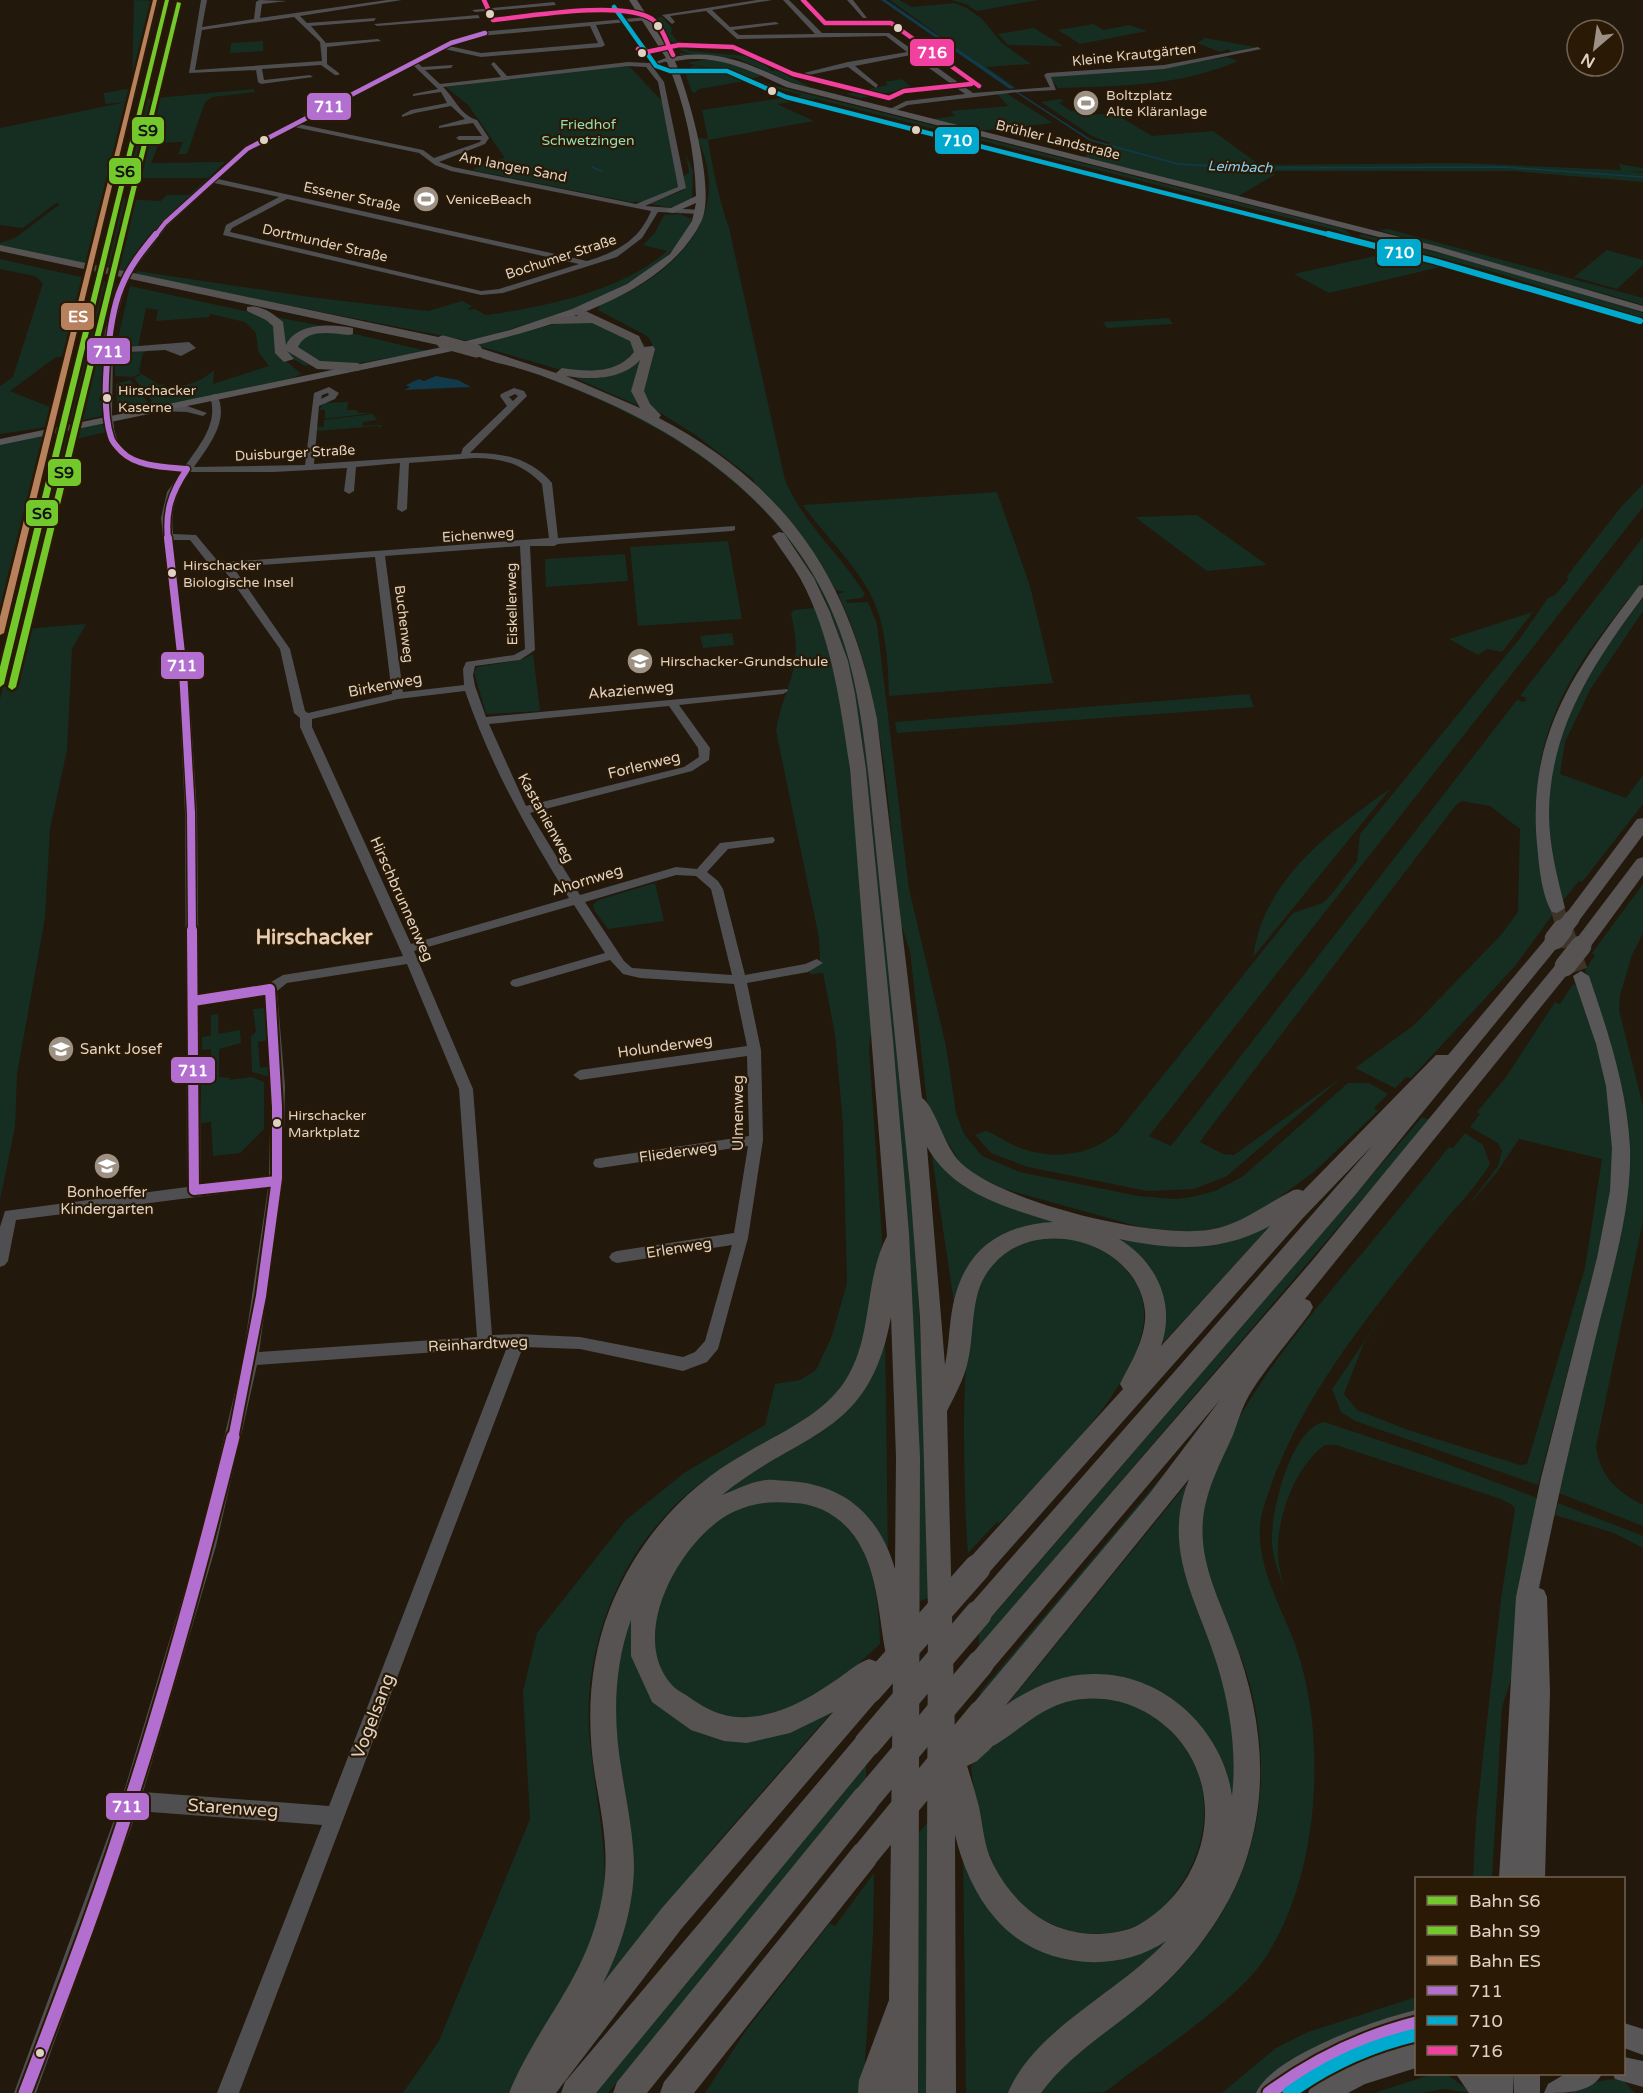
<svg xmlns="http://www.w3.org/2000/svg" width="1643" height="2093" font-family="'Varela Round',sans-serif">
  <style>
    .green { fill: #162e21 }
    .water { fill: #113a4a }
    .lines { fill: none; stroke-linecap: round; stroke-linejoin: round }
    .stream { stroke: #113a4a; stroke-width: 1.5 }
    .major-tunnel-far1 { stroke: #3e3428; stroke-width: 14; stroke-dasharray: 14 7; stroke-linecap: butt }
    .major-tunnel { stroke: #3e3428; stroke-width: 17; stroke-dasharray: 17 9; stroke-linecap: butt }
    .minor { fill: #4f4e50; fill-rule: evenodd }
    .major { fill: #595658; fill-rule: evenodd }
    .highway { fill: #575353; fill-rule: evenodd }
    .minor-bridge { stroke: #4f4e50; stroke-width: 8 }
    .highway-bridge-far3 { stroke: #575353; stroke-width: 13 }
    .highway-bridge-far2 { stroke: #575353; stroke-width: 16 }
    .highway-bridge-far1 { stroke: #575353; stroke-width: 21 }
    .highway-bridge { stroke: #575353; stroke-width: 27 }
    .bus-1-far4-casing { stroke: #2a1904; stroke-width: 7 }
    .bus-1-far3-casing { stroke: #2a1904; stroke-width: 9 }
    .bus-1-far2-casing { stroke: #2a1904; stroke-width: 11 }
    .bus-1-far1-casing { stroke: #2a1904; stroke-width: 14 }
    .bus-1-casing { stroke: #2a1904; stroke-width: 17 }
    .bus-2-far2-casing { stroke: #2a1904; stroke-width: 7 }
    .bus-2-far1-casing { stroke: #2a1904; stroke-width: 9 }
    .bus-2-casing { stroke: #2a1904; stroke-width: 17 }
    .bus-3-casing { stroke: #2a1904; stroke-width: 7 }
    .bus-1-far4 { stroke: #b36fd0; stroke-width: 4.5 }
    .bus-1-far3 { stroke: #b36fd0; stroke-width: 6 }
    .bus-1-far2 { stroke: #b36fd0; stroke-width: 8 }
    .bus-1-far1 { stroke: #b36fd0; stroke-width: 10 }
    .bus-1 { stroke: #b36fd0; stroke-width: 13 }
    .bus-2-far2 { stroke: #00a9ce; stroke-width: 4.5 }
    .bus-2-far1 { stroke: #00a9ce; stroke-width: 6 }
    .bus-2 { stroke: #00a9ce; stroke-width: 13 }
    .bus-3 { stroke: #f240a1; stroke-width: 4.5 }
    .rail-1-casing { stroke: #2a1904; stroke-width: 5 }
    .rail-2-casing { stroke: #2a1904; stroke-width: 5 }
    .rail-3-casing { stroke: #2a1904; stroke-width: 5 }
    .rail-1 { fill: #73c82c; fill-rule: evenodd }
    .rail-2 { fill: #73c82c; fill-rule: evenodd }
    .rail-3 { fill: #b6815c; fill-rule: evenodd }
    .bus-dot { fill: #ded2c5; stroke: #2a1904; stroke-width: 2 }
    .labels { text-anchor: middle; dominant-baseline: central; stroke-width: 4.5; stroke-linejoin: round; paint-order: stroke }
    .far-street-label { font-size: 14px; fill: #ded2c5; stroke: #2a1904 }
    .far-poi-label { font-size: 14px; fill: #ded2c5; stroke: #2a1904; text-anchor: start }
    .far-park-label { font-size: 14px; fill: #94dcb8; stroke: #2a1904 }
    .far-water-label { font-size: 14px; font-style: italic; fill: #86d1f4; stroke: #2a1904 }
    .bus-label { font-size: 14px; fill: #ded2c5; stroke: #2a1904; text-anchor: start }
    .street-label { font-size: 15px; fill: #ded2c5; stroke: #2a1904 }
    .poi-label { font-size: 15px; fill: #ded2c5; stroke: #2a1904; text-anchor: start }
    .near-street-label { font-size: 18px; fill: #ded2c5; stroke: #2a1904 }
    .district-label { font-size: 21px; font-weight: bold; fill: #e6cdb4; stroke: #2a1904 }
    .line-badge { stroke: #2a1904; stroke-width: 2 }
    .badge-label { font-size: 16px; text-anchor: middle; font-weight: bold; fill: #fff }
    .pale-badge-label { font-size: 16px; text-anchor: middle; font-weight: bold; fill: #111 }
  </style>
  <rect width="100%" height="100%" fill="#22180c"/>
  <path class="green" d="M134,0L160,1L93,266L105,268L122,191L125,199L161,201L167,195H189L208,178H126L145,99L254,89L255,92L212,97L205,102L187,154H178L183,142L159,143L151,163L225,162L152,234L122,273L0,246V243L15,238L60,204L56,203L23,228L0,225V128L126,102L105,104L104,93L132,88Z
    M890,0H899L912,7L954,3L967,8L982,19L1002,43L1031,64L986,67L1018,88L983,67Z
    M951,0H1038L977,11L968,6L970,5Z
    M662,17L672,28L671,33L682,47L690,51L758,57L772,71L777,70L810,87L860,100L793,83L736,58L680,55V53L692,54C671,50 667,33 654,19Z
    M1094,24L1103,30L1129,25L1147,31L1080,44L1058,30Z
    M1034,28L1063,46L1008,45L998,34Z
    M1205,38L1255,47L1233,53L1228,49L1220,52L1197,43Z
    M263,41V51L230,53L231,43Z
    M1227,57L1238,61C1180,86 1121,86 1058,88L1050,77L1182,65Z
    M708,59L734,62L762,76L753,78L687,63Z
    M628,65L662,101L678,187C666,196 646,203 631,202L472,170L487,162L505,158L468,105L446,87Z
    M693,65L751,80L699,89L695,93L692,92L685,72Z
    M902,79L912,88L861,98L846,94L888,85L885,82Z
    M756,81L1344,229L1355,238L1458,263L1329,293L1294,274L1402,250L1353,238L1336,230L816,99L777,104L814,121L708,140C713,170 719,199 729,228L785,480C803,523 840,554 865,594L862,598L846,600L847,603L868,602L877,624L909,889L946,1046L956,1113L964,1134L982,1156L1020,1172L1138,1196L1175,1199L1192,1197L1215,1191L1242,1177L1348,1083H1369L1388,1094L1374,1108L1378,1111L1315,1171L1277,1199L1259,1212L1229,1225L1210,1230L1192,1232L1144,1228L1001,1188L974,1175L959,1161L928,1110L910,951L900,921C888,813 886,694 838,594L845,592L836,590L807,544L757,488L753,479L697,436L651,407L642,393C647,376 661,350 647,336L598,310L600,305C670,278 737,218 697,138L708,139L702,110L802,95L751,82Z
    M356,92L306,116L302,115L320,99Z
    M1006,93L1053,123L978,131L934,119L955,116L951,111L1008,106L997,94Z
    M1060,99L1064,101L1059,103L1071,111L1078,110L1090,115L1114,113L1152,136L1213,131L1260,165L1461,163L1621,170L1619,164L1643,168V172L1629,171L1643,173V182L1513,171H1281L1267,172L1276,174L1237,197L1081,158L1110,143L1092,136L1041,102Z
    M686,154L693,171L692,199L673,208L650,204L684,190L682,178L689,172Z
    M680,214L692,219C671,287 529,324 469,341L135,275L137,271L310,297L428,311L462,301L472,306L467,310L475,309L486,315C541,308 625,290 667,251L643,245L655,233L664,215Z
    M1388,229L1643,298V305L1586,288L1643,307L1378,230Z
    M1361,234L1505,269L1643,311L1517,274L1643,313V319L1497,273L1358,236Z
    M1607,250L1643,260V265L1617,289L1574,277Z
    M0,259L90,279L70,356L56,357L10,391L57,410L53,426L0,434V386L13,377L43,283L35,276L0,269Z
    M101,281L117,284L104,333L102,396L99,397V401L103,400L104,411L101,412L102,416L68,423L73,394Z
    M130,286L258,314L275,324L284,359L301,374L293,378L140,411L152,401L134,378L142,374L159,385L164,384L163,388C183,387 200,383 214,370L213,384L269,366L258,351L256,333L245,322L210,314L209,317L156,321L158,310L146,308L138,347L116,348Z
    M586,312L631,332L645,345L644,357L633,389L639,406L568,375L615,372L644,350Z
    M276,317L332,328L306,332L292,353L310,365L305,366L287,355L283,326Z
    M1169,318L1173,324L1107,328L1103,322Z
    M562,322L597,323L635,343V356L609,370L568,372L476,345Z
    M342,331L427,351L342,366L320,363L297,351V341L309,334Z
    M149,350L143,353L139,371L141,373L133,377L115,376V355Z
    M536,374C556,379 575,388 594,396C682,434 762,490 813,572C872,666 872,803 883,910C896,1037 910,1164 918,1292C924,1394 925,1496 928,1598L920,1601C920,1392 904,1184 886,976C881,927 877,879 872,830C863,738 855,642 805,563C744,467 639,412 536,374Z
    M130,380L148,402L143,406L126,411L123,406L117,407L116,384Z
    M348,402L347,410H357L358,413H373L325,419V410H319L324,403Z
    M373,414L377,420L363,422V426L381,425L380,429L378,426L317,431V427H324V420Z
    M102,423L106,432L68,441L24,629L86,624L72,649L67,750L50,829L45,918L17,1074L15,1127L0,1200V699L67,430Z
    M51,433L27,510L0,625V444Z
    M1643,484V507L1149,1136L1171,1146L1517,700L1524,702L1527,698L1520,696L1643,537C1643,549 1643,571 1642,582C1639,590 1630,597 1625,603C1612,620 1599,637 1587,654C1528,742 1527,815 1553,914L1515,966L1411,1078L1406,1077L1395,1088L1355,1068L1414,1025L1501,935L1518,912L1520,829L1490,806L1462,801L1456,805L1204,1136L1200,1142L1223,1154L1234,1155L1341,1078L1227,1176L1194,1189L1147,1191L1028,1167L991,1153L975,1135L986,1131C995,1134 1003,1140 1011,1144C1048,1161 1086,1158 1117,1133L1293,913L1323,903L1331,895L1357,861L1360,834L1521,637L1548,598L1554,596L1568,580L1567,576L1621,507Z
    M997,492L1030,586L1053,683L889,696C888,666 887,637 877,609C862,569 827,539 803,505Z
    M1197,515L1267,565L1207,571L1135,517Z
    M728,541L742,619L638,626L630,547Z
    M625,554L628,581L546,587L545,559Z
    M1643,598V611L1591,688L1565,742L1560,774L1626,798L1643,775V804L1582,882L1579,881L1562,902C1553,861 1546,821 1548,779C1551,718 1607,645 1643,598Z
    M816,608L824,631L846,726L872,1021L869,1049L882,1239C879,1287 867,1363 832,1398C801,1430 756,1448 718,1471C679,1495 643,1536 622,1578C595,1631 583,1693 591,1752C597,1805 609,1853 603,1906C600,1936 581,1963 567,1989C548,2024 530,2059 508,2093H403L439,2041L530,1819L523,1691L537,1633L626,1520L684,1473L765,1425L775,1384L800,1380L816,1370L832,1336L847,1283L843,1124L835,1034L823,973L810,974L809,969L820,960L819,938L776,731C785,680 805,671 791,614L794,610Z
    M1533,612L1502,652L1487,649L1478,655L1449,639Z
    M732,633L734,645L703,648L700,636Z
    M533,654L540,711L486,714L474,672L477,667L521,660Z
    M1249,694L1254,707L897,733L895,722Z
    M1391,788L1253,957C1264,878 1331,831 1391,788Z
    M655,883L664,921L608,929L594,910L593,905L598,900Z
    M1643,884V933L1632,955L1620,995L1619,1010L1643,1106V1221L1596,1446C1600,1476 1616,1491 1643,1505V1526L1556,1492L1614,1261L1624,1100L1618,1071L1585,970L1595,955L1592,953Z
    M1573,984L1578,986L1606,1077L1613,1148L1611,1197L1598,1256L1538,1485L1355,1421L1341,1412L1332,1389L1390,1304L1363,1345L1344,1394L1357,1410L1408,1430L1520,1465L1527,1464L1585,1268L1602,1159L1519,1139L1497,1172L1465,1210L1498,1166L1502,1151L1498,1143L1470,1127L1480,1114L1477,1112L1506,1077L1555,1002L1560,1004Z
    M265,1008L269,1040L258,1042L260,1068L270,1066L271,1077L252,1072L251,1036L256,1032L253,1009Z
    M218,1014V1034L240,1030L241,1043L219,1049V1077L231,1078L229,1080L252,1077L264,1082V1129L240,1153L213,1156L211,1122L201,1123V1081L212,1079L211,1049L202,1050V1037L211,1036V1015Z
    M1422,1117L1430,1120L979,1647V1632Z
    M1465,1133L1483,1145L1490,1164C1473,1192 1448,1215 1428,1241C1363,1322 1295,1405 1264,1506C1248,1556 1282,1605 1297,1650C1328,1743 1319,1883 1261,1964C1245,1985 1223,2003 1202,2020C1178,2039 1153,2057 1127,2075C1120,2080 1112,2088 1104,2092C1094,2093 1054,2093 1041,2093C1066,2058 1103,2034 1137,2008C1184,1971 1220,1927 1242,1872C1269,1805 1266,1724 1241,1657C1227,1620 1203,1581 1202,1540C1199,1441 1303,1324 1364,1251C1392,1217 1421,1182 1449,1147L1453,1148Z
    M931,1150L956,1176L1148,1241L1274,1222L1158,1348L1159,1339L1126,1249L1022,1229L955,1309Z
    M1057,1236C1092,1243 1112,1249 1133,1279C1183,1349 1050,1468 1007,1516L999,1523L997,1522L968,1553C964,1501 956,1304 988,1268C1009,1245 1028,1241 1057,1236Z
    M885,1327L888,1561L847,1503L723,1497L633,1626L692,1728L837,1706L718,1842L596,1992L608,1960L612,1760L618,1641L698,1508L813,1432Z
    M1222,1405L981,1705L980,1692Z
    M1324,1422L1429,1457L1537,1498L1513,1673L1502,1707L1492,1878H1473L1476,1820L1486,1729L1501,1599L1515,1509L1512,1505L1501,1499L1336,1445H1325C1295,1466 1277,1517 1278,1553C1278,1565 1282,1577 1284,1589C1280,1575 1273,1560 1272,1544C1270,1515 1290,1429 1324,1422Z
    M1189,1481L1241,1773L1190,1921L1012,2093H966L963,1847L1045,1945L1176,1928L1224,1791L1141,1689L1006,1706Z
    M794,1500C805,1503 819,1506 829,1512C873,1540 879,1596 880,1644L846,1675L797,1708L746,1720L698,1709L666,1681L653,1650L655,1610L684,1553L725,1513L751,1502Z
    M1558,1503L1643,1536V1548L1614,1533L1555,1515Z
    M1085,1697C1106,1699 1127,1700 1147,1711C1159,1717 1168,1727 1177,1738C1224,1791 1206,1871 1154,1915C1136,1930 1112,1934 1090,1934C1076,1934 1063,1929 1050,1923C989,1897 977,1824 971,1765L1038,1709Z
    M866,1764V1780L608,2093H593Z
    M928,1822V2093H916L918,1834Z
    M874,1873L873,1936L863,2093H705L747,2029L830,1923L835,1926Z
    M1416,1997V2011L1350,2036L1259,2093H1222L1276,2048L1308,2032Z
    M1416,2033V2041L1366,2056L1293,2093H1286C1328,2067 1369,2047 1416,2033Z
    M1430,2075H1448L1472,2093L1443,2089L1421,2093H1374Z
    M1612,2079L1624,2081L1635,2093H1570L1591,2083Z"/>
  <path class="water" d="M881,0H886L1015,88L1010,89Z
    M436,376L458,380L471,387L404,390L410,387L406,385L419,379L424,381Z"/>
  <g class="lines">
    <path class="stream" d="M1015,91L1090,140L1178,164L1247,168L1503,167L1643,177
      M592,167L602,171"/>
    <path class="major-tunnel-far1" d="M1557,908L1565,932"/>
    <path class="major-tunnel" d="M1565,930L1581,976"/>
    <path class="minor" d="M201,0H207L202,27L254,19L256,2L259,0L287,1L262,4L260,18L387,0H402L300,16L307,23L376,18L374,21L311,26L326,43L378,39L381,41L327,47V64L339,73V75H335L321,65L262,69L264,80L310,75L313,77L261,84L258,82L256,70L189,73ZM294,17L320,42L322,61L195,70L202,30Z
      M757,0H772L712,10L730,27L776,22L779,24L733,30L739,35L815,34L783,0H789L822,33H889L973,93L1050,87L1044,75L1047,73L1164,65L1258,47L1261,49L1164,69L1051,77L1056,90L1019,92L908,105L890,113L888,110L906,101L965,94L911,55L855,66L878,85L876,88L848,67L799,77L796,75L848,62L907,52L886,36L737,39L706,11L670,16L675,22L672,24L662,15Z
      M847,0H853L867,18H863Z
      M554,2L556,5L475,12L472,10Z
      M478,15L480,18L377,26L374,24Z
      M647,17L649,20L596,25L605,45L602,47L481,57L444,49L418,63L422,67L453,65L451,68L425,70L440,84L501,77L491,64L494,62L507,76L628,62L648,63L664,60V62L652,66L664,82L686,188L645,206L699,210L703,212L699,214L658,212L642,238L617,257L503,293L481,295L223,235L226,225L279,197L214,183L168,225L133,271L126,269L162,221L245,148L449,42L479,32ZM590,26L598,43L481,53L449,46L480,36ZM413,65L438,89L413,94V96L441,92L447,103L411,110L402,115V117L415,113L451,106L465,119L439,126V128L473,123L482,136H459L456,138L459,140H481L480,142L434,158L423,150L299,124ZM628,66L646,67L658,82L678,187L636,204L453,167L439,162L485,144L489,138L477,120C461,116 454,97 443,87ZM294,127L419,153L435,165L451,171L651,211C639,241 616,252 587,261L218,179L249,150ZM287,199L579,264L499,289L481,291L230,232L232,228Z
      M118,286L125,288L113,331V348L189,342L196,348L181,356L165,350L113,353L112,414L108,417L104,414L105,353L103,351L105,331Z
      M329,387L339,393L335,399L319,406L314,464L461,454L463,448L507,406L500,396L501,394L514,388L524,391L527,396L470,453C501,452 531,458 552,483L558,538L735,526V530L732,531L558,544L554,546H530L535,650L520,660L475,666L473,675L475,686L486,717L787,689L788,691L783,694L679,705L710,748L709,760L692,771L530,813L580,895L676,867L697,869L720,843L773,837L775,840L773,843L728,849L707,872L718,881L723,889L745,975L805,964L817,959L823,963L808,972L747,983L761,1050L763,1140L748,1238L718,1349L707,1362L683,1371L580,1349L523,1347L239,2093H217L322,1825L137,1811L36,2093H14L121,1801L198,1546L242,1363L268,1188L16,1220L8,1261L5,1265L0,1267V1227L5,1211L187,1187L185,813L178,671L161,518L167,492L182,471C151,467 110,465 106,427L113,425C115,431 116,438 119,443C129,461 167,464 185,466C199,446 219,423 210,397L214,394L217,395C230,420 208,447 194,467L305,465L314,393ZM328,393L329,395L321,399L322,395ZM515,394L518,396L513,401L509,397ZM475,458C502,458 523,464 542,484L549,538L226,562L216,559L196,535L173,534C170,509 177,492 190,472H274L347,468L344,491L349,494L354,491L356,467L400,463L397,509L402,512L407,509L409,463ZM173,540H190L208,563L222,567L280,649L294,713L300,718V727L403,956L283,975L266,985L199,996L197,813L188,671ZM520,546L525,649L514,655L466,662L463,669L464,685L403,692L385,556ZM375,557L392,694L308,713L305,711L290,649L233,567ZM465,691C491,766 527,831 569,898L411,944L312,727V719L398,699ZM669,706L698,748L699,757L684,767L526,806L489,724ZM676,875L696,876L711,889L732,975L632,968L624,961L585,902ZM574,905L605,953L512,980L510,983L512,986L517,987L610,960L623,974L640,978L734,984L747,1046L580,1070L573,1075L580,1080L747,1056L749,1136L600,1158L595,1159L593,1163L595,1167L600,1168L748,1146L734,1233L617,1251L612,1253L609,1257L612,1261L617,1263L732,1245L705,1341L695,1352L683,1357L580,1337L518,1334L492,1335L473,1089L414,951ZM407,964L459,1089L477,1337L259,1352L283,1181L285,1086L277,991L287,983ZM264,994L271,1086L269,1176L201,1185L199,1005ZM507,1347L329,1806L143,1792L216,1546L257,1365Z
      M158,406H187L207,413L203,416L187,412L155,411L154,409Z"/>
    <path class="major" d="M629,0H637L673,57C720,48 750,65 792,83L1440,247L1643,306V312L1434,251L786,87C749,70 717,53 675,61C688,93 717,190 701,222C661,303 529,332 448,352L0,445V439L447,346L510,330L572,309L627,284L670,254L692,221L696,203L673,213L665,211L696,196C695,151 685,104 667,62L658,61L666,58Z
      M1643,585V597C1594,662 1550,728 1549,813C1549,845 1557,877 1565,908L1557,913L1552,912C1541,894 1539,864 1537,844C1527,734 1575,670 1639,586Z
      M1581,971L1589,976C1608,1032 1627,1088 1630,1148C1632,1212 1610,1278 1595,1340C1575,1423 1556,1505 1539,1588L1544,1590L1547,1597L1550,1692L1545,1878H1499L1516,1597L1541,1478L1597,1258L1610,1191L1612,1148L1606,1086L1596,1044L1573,976Z
      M1416,2010V2035L1377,2046L1347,2058L1290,2093H1256C1272,2056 1377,2019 1416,2010Z
      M1624,2023L1643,2029V2055L1624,2048Z
      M1416,2042V2068L1365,2084L1348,2093H1308L1312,2084L1360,2060Z
      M1624,2057L1643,2061V2087L1615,2079L1613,2074H1624Z
      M1456,2074H1514L1513,2093H1469Z
      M1514,2074H1540V2093H1514Z
      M1565,2074H1602C1592,2093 1566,2093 1544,2093L1548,2084Z"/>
    <path class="highway" d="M0,245L443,338L449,342L443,346L0,251Z
      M247,307C260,304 274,314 283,322L286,345C297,322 332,324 353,328V334L349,335C332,333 306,328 298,347L320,361L358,363L364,367L358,371L317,369L287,351L294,359L284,362L275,353L273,326L266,320L247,311Z
      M577,307L639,336L644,347L653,346L655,349L644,391L650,404L661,415L659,418C787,485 850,579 877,719L922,1098C935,1106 944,1147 961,1163C1003,1203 1151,1238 1208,1230C1241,1225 1262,1206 1290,1192C1295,1189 1298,1189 1303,1191L1436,1055H1448L1549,935H1561L1564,939L1356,1194L987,1622L978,1626L969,1622L965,1614L969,1606L1373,1145L1303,1218L986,1576L977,1579L968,1576L965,1568L968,1560L1123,1389L1120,1384C1131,1362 1147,1337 1145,1311C1138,1242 1037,1213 993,1265C968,1292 976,1332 967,1365C963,1381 954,1397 947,1411L955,1736L961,1746C967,1766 974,1787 979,1807C983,1827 984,1846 993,1864C1015,1907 1051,1935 1100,1934C1113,1933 1128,1931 1140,1924C1209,1884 1229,1789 1171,1731C1145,1706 1111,1694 1075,1700C1035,1707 1015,1738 981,1752L972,1748L968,1739L972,1730L977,1725L972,1723L968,1714L972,1705L1150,1493L1220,1400L989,1673L980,1676L971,1673L967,1664L971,1655L1311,1262L1558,962H1572L1574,966L1305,1299L1310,1301L1313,1307L1310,1313C1291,1339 1260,1374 1246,1401C1241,1411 1237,1424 1233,1435C1221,1462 1206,1489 1203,1520C1199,1562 1219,1599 1233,1637C1262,1712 1271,1790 1244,1866C1222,1925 1181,1974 1132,2012C1100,2037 1065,2060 1041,2093H1008C1034,2029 1120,1992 1166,1941C1114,1976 1036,1967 995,1918C975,1895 962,1864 955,1835L956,2093H926L928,1609L920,1318L910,1186L869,780C863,729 857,677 839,629C798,517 703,444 597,398C572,387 547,377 521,369C506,364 481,361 470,351L480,348L556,373L562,368C587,372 617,374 634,352L630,341L592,323L552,324L546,320L552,316H578L571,311ZM640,360L631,391L640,408L566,376C590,380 622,380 640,360ZM927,1147C953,1193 1005,1207 1053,1222C999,1225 964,1251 953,1305C949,1325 949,1345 945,1365ZM1270,1226L1161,1346C1176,1304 1157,1262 1119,1239C1172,1250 1220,1253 1270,1226ZM1189,1479C1161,1549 1197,1600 1217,1664C1230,1707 1237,1752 1232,1796C1223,1730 1164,1674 1096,1674C1064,1673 1032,1687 1006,1705Z
      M779,532L784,533L814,578L830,612L848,661L855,694L866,769L893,1040L909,1234L920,1457L918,2093H858L859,2080L889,2000L893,1669L887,1659C879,1623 879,1581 862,1549C849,1522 823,1504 794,1503C772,1501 754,1502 733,1512C682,1537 627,1634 671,1684C675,1689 681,1692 686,1695C706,1709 723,1719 748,1717C783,1715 811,1697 839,1678C849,1671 857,1663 869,1659L878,1662L882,1671L877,1681L882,1690L878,1699L682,1928L556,2093H509C541,2016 592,1975 604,1885C609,1849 601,1812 595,1776C586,1719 589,1662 610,1608C637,1541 683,1488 746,1453C778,1434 816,1418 840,1388C875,1343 862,1284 887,1236L850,769C840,703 832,637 800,578C792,564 781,550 772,536ZM891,1317L896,1457L895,1569C879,1515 845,1485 789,1481C782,1481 773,1479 766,1480C752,1481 735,1490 722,1495C801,1430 869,1438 891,1317ZM631,1620V1656L652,1702L691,1730L724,1741L747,1743L790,1733L833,1712L662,1908L603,1983C621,1948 633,1908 634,1869C634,1837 627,1805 622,1773C613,1722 613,1669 631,1620Z
      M1643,818V835L1578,922H1566L1563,918L1566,914L1637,819Z
      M1643,857V875L1588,950H1574L1572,946L1574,942L1637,859Z
      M868,1730L877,1734L881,1743L877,1752L596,2093H561L565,2082L859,1734Z
      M866,1785L876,1789L880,1799L876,1809L647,2093H613L617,2082L856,1789Z
      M865,1841L875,1845L879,1855L875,1865L694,2093H660L664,2082L855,1845Z"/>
    <path class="minor-bridge" d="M121,288L130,269
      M108,414L110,427"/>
    <path class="highway-bridge-far3" d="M443,342L476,351"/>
    <path class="highway-bridge-far2" d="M1561,932L1572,918"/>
    <path class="highway-bridge-far1" d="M1555,939L1562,930
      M1565,966L1581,946"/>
    <path class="highway-bridge" d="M869,1690L977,1568
      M868,1743L978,1614
      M947,1761L969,1750L981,1739
      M866,1799L980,1664
      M865,1855L981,1714"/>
    <defs>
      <path id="bus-1-far4" d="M155,236L165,223L247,149L451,43L485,33"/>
      <path id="bus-1-far3" d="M156,234C142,251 129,267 121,288C108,319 100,405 111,437C112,442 118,448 122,452C137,467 167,467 187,469
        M168,539C165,511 171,493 187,469"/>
      <path id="bus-1-far2" d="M168,538L183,671L191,813L192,932"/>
      <path id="bus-1-far1" d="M192,930L194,1190L276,1181
        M193,1001L270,989L277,1107V1178L261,1296L233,1439"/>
      <path id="bus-1" d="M25,2093C46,2038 67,1983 87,1928C145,1768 192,1602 233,1437
        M1269,2093C1314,2060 1361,2037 1416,2023"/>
      <path id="bus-2-far2" d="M614,7L656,66L670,71
        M672,71H727L786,97L1334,236"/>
      <path id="bus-2-far1" d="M1328,234L1434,261L1640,321"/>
      <path id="bus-2" d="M1289,2093C1328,2065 1369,2046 1416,2035"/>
      <path id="bus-3" d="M484,0L493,20C529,16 623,0 652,19C663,27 667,44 673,55
        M803,0L825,23H891L979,86
        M638,49L642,53L679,45L733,47L793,74L889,98L904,91L971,84"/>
    </defs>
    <use href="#bus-1-far4" class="bus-1-far4-casing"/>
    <use href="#bus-1-far3" class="bus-1-far3-casing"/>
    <use href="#bus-1-far2" class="bus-1-far2-casing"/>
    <use href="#bus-1-far1" class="bus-1-far1-casing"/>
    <use href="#bus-1" class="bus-1-casing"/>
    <use href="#bus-2-far2" class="bus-2-far2-casing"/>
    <use href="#bus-2-far1" class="bus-2-far1-casing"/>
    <use href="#bus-2" class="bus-2-casing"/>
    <use href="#bus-3" class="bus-3-casing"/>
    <use href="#bus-1-far4" class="bus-1-far4"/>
    <use href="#bus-1-far3" class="bus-1-far3"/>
    <use href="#bus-1-far2" class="bus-1-far2"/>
    <use href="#bus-1-far1" class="bus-1-far1"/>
    <use href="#bus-1" class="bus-1"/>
    <use href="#bus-2-far2" class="bus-2-far2"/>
    <use href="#bus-2-far1" class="bus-2-far1"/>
    <use href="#bus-2" class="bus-2"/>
    <use href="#bus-3" class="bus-3"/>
    <defs>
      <path id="rail-1" d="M165,0H169L4,684L0,687V667Z"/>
      <path id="rail-2" d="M177,2L181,3L16,687L12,690L8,687Z"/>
      <path id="rail-3" d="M153,0H157L4,633L0,635V617Z"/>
    </defs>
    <use href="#rail-1" class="rail-1-casing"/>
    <use href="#rail-2" class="rail-2-casing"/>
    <use href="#rail-3" class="rail-3-casing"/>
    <use href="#rail-1" class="rail-1"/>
    <use href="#rail-2" class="rail-2"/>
    <use href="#rail-3" class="rail-3"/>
  </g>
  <defs>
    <symbol id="stadium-disc" viewBox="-11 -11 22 22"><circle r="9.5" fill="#9c9184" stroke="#2a1904"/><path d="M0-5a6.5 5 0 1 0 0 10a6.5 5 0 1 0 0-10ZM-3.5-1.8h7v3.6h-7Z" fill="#fff"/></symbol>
    <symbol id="school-disc" viewBox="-11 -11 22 22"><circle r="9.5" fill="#9c9184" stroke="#2a1904"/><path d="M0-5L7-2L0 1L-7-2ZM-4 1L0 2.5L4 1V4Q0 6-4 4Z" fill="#fff"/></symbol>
  </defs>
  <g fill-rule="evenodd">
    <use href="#stadium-disc" x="1071" y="88" width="30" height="30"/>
    <use href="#stadium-disc" x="411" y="184" width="30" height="30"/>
    <use href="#school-disc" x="625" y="646" width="30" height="30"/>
    <use href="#school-disc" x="46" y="1034" width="30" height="30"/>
    <use href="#school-disc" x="92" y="1151" width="30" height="30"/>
  </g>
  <g class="bus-dot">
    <circle cx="490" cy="14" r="5"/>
    <circle cx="658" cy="26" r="5"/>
    <circle cx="898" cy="28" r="5"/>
    <circle cx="642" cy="53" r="5"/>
    <circle cx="772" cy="91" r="5"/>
    <circle cx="916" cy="130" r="5"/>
    <circle cx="264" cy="140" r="5"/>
    <circle cx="107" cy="398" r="5"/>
    <circle cx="172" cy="573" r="5"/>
    <circle cx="277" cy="1123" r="5"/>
    <circle cx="40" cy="2053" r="5"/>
  </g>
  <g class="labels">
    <g class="far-street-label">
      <text transform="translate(1134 55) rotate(-6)">Kleine Krautgärten</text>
      <text transform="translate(1058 140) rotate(14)">Brühler Landstraße</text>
      <text transform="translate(513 167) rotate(11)">Am langen Sand</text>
      <text transform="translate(352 197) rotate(12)">Essener Straße</text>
      <text transform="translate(325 243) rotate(13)">Dortmunder Straße</text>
      <text transform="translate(561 257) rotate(-18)">Bochumer Straße</text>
      <text transform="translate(295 453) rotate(-3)">Duisburger Straße</text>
      <text transform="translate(478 535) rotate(-4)">Eichenweg</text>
      <text transform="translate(512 604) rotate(-91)">Eiskellerweg</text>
      <text transform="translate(404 624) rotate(83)">Buchenweg</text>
    </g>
    <g class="far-poi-label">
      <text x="1106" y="95">Boltzplatz<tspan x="1106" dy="16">Alte Kläranlage</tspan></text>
      <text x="446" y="199">VeniceBeach</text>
      <text x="660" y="661">Hirschacker-Grundschule</text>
    </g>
    <g class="far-park-label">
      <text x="588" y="124">Friedhof<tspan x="588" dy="16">Schwetzingen</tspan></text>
    </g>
    <g class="far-water-label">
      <text transform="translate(1240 167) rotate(2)">Leimbach</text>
    </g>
    <g class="bus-label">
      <text x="118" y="390">Hirschacker<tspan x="118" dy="17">Kaserne</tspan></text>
      <text x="183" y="565">Hirschacker<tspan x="183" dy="17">Biologische Insel</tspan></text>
      <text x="288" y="1115">Hirschacker<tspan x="288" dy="17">Marktplatz</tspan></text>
    </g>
    <g class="street-label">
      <text transform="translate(385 685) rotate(-11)">Birkenweg</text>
      <text transform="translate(631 690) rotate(-5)">Akazienweg</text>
      <text transform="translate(644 765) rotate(-14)">Forlenweg</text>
      <text transform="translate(546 818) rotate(61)">Kastanienweg</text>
      <text transform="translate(587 880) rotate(-17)">Ahornweg</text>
      <text transform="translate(402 899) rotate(66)">Hirschbrunnenweg</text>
      <text transform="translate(665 1046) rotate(-8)">Holunderweg</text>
      <text transform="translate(738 1113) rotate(-90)">Ulmenweg</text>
      <text transform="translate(678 1152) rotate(-8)">Fliederweg</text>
      <text transform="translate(679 1248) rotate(-9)">Erlenweg</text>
      <text transform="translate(478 1344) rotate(-3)">Reinhardtweg</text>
    </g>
    <g class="poi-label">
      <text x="80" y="1049">Sankt Josef</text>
      <text x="107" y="1192" text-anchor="middle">Bonhoeffer<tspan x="107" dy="17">Kindergarten</tspan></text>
    </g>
    <g class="near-street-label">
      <text transform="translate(373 1716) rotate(-69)">Vogelsang</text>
      <text transform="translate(233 1808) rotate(4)">Starenweg</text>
    </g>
    <g class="district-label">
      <text x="314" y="937">Hirschacker</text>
    </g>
  </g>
  <g class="line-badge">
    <rect x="909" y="38" width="46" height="29" rx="6" fill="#f240a1"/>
    <rect x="306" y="92" width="46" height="29" rx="6" fill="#b36fd0"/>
    <rect x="131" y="116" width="34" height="29" rx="6" fill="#73c82c"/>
    <rect x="934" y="126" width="46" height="29" rx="6" fill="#00a9ce"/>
    <rect x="108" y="157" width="34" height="28" rx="6" fill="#73c82c"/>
    <rect x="1376" y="238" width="46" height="29" rx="6" fill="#00a9ce"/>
    <rect x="60" y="302" width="35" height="29" rx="6" fill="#b6815c"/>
    <rect x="86" y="337" width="45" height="28" rx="6" fill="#b36fd0"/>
    <rect x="47" y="458" width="35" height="29" rx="6" fill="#73c82c"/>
    <rect x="25" y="499" width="34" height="28" rx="6" fill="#73c82c"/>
    <rect x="160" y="651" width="45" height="29" rx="6" fill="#b36fd0"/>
    <rect x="170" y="1056" width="46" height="28" rx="6" fill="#b36fd0"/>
    <rect x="105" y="1792" width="45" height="29" rx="6" fill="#b36fd0"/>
  </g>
  <g class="badge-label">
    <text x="932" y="58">716</text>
    <text x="329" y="112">711</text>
    <text x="957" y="146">710</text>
    <text x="1399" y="258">710</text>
    <text x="78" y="322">ES</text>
    <text x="108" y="357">711</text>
    <text x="182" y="671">711</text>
    <text x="193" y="1076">711</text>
    <text x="127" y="1812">711</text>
  </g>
  <g class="pale-badge-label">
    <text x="148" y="136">S9</text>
    <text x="125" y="177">S6</text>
    <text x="64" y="478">S9</text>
    <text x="42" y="519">S6</text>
  </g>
  <rect x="1415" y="1877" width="210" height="198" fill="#2a1904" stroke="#726351" stroke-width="1.5"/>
  <rect x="1427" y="1896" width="30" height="9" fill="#73c82c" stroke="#726351" stroke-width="1.5"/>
  <text x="1469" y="1907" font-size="18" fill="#ded2c5">Bahn S6</text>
  <rect x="1427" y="1926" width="30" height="9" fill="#73c82c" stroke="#726351" stroke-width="1.5"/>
  <text x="1469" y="1937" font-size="18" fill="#ded2c5">Bahn S9</text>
  <rect x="1427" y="1956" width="30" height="9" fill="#b6815c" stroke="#726351" stroke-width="1.5"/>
  <text x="1469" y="1967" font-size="18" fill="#ded2c5">Bahn ES</text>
  <rect x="1427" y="1986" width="30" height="9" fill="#b36fd0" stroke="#726351" stroke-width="1.5"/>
  <text x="1469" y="1997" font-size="18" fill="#ded2c5">711</text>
  <rect x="1427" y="2016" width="30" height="9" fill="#00a9ce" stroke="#726351" stroke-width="1.5"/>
  <text x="1469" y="2027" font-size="18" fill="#ded2c5">710</text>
  <rect x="1427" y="2046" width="30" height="9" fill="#f240a1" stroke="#726351" stroke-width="1.5"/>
  <text x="1469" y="2057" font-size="18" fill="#ded2c5">716</text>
  <g transform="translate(1595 48) rotate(209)"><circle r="28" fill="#2a1904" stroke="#726351" stroke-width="1.5"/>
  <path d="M0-4.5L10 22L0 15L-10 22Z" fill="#9c9184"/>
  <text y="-9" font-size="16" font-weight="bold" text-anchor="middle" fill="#ded2c5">N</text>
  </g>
</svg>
